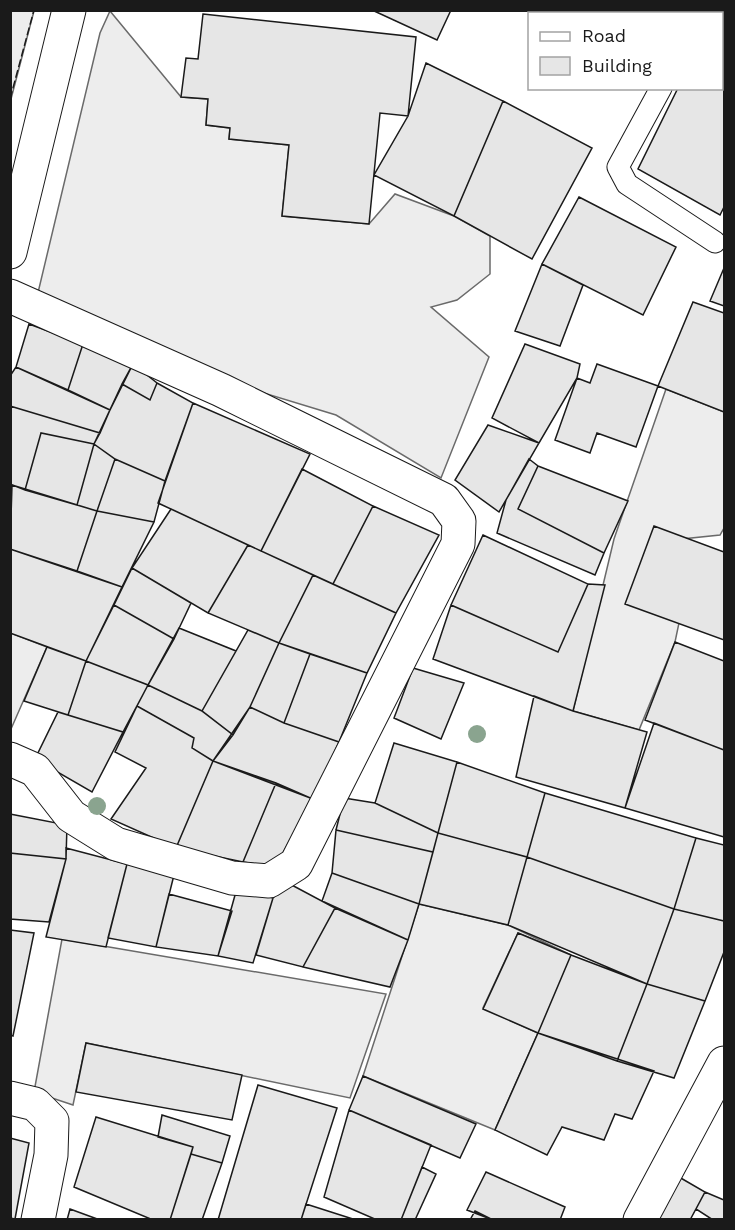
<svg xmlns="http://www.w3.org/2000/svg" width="735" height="1230" font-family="'Work Sans',sans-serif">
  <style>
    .built { fill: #ededed; stroke: #6a6a6a; stroke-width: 1.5 }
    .building { fill: #e6e6e6; stroke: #1a1a1a; stroke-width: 1.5 }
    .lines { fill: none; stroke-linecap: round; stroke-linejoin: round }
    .lane-casing { stroke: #1a1a1a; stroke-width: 23 }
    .street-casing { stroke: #1a1a1a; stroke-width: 35 }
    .lane { stroke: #fff; stroke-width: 21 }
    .street { stroke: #fff; stroke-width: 33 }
    .fence { stroke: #1a1a1a; stroke-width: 1.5; stroke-dasharray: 8 3; stroke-linecap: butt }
    .tree { fill: #8aa48f }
  </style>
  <rect width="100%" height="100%" fill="#fff"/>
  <path class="built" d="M11,10L34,11L11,99L10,11Z
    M110,11L181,97L208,99L206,125L230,128L229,139L289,145L282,216L369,224L395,194L454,216L490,236V274L457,300L431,307L489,357L441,478L336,415L221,380L36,301L100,33Z
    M666,389L724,412V528L720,535L682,539L679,623L675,642L639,730L573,711L614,539Z
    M11,633L47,647L11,729Z
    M419,904L508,925L571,955L518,933L483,1008L538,1033L495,1130L363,1076Z
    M62,939L386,994L350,1098L86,1043L73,1105L34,1092Z"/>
  <path class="building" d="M372,10H451L437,40Z
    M620,10H658L657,14H626Z
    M658,10H719L717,14H657Z
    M203,14L416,37L408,116L380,113L369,224L282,216L289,145L229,139L230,128L206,125L208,99L181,97L186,58L198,59Z
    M722,54L724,56V207L720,215L638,169L678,88H722Z
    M426,63L503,101L454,216L374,175L408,116Z
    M503,101L592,148L532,259L454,216Z
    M579,197L676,247L643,315L542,264Z
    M542,264L583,285L560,346L515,331Z
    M724,268V306L710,301Z
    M693,302L724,313V412L658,386Z
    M29,324L83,344L68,390L16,367Z
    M83,344L133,364L110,410L68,390Z
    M525,344L580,364L577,378L539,443L492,418Z
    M133,364L157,383L150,400L122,384Z
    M597,364L658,386L636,447L597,433L590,453L555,440L577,378L590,383Z
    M16,367L110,410L100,433L10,406V376Z
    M157,383L193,403L165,481L115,459L94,444L122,384L150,400Z
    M193,403L310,454L261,551L158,503Z
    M10,406L100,433L94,444L41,433L25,490L10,484Z
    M488,425L539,443L499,512L455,480Z
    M41,433L94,444L77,505L25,490Z
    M94,444L115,459L97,511L77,505Z
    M115,459L165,481L154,522L97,511Z
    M529,459L538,466L518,509L604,553L595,575L497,533L506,500Z
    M538,466L628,501L604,553L518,509Z
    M302,469L373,506L333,584L261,551Z
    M12,485L97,511L77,571L10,549Z
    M373,506L439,535L396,613L333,584Z
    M171,509L248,545L208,613L132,568Z
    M97,511L154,522L122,587L77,571Z
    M654,526L724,552V640L625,604Z
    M483,535L588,584L558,652L451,605Z
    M248,545L313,575L279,643L208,613Z
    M10,549L122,587L86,661L10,633Z
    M132,568L191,603L174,639L114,605Z
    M313,575L396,613L367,673L279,643Z
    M588,584L605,585L573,711L433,659L451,605L558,652Z
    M114,605L174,639L148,685L86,661Z
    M179,628L236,651L202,711L148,685Z
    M248,630L279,643L250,707L233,735L202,711Z
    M675,642L724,661V750L645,720Z
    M279,643L310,654L284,723L250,707Z
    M47,647L86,661L68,715L24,701Z
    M310,654L367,673L339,742L284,723Z
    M86,661L148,685L123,732L68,715Z
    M413,668L464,683L441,739L394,718Z
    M148,685L202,711L233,735L213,761L192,748L194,738L137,706Z
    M534,696L573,711L647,732L625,808L516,777Z
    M137,706L194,738L192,748L213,761L176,848L111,819L146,768L115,752Z
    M250,707L284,723L339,742L313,799L213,761Z
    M58,712L123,732L92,792L35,759Z
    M654,723L724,750V837L625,808Z
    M394,743L457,762L438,833L375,803Z
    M213,761L276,783L243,862L176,848Z
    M457,762L545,793L527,857L438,833Z
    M276,783L313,799L275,867L243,862Z
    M545,793L696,838L674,909L527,857Z
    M344,798L375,803L438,833L433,852L336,830Z
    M10,814L67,825L66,859L10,853Z
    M336,830L433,852L419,904L332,873Z
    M438,833L527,857L508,925L419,904Z
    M696,838L724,845V921L674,909Z
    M66,848L127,864L106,947L46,937L66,859Z
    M10,853L66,859L49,922L10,919Z
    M527,857L674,909L647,984L508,925Z
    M127,864L174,875L156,947L108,938Z
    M332,873L419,904L408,940L322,901Z
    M288,883L335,908L303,967L256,955L273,898Z
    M237,888L273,898L253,963L218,956Z
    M169,894L232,911L218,956L156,947Z
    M335,908L408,940L390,987L303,967Z
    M674,909L724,921V952L705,1001L647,984Z
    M10,930L34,933L13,1036L10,1035Z
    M518,933L571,955L538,1033L483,1009Z
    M571,955L647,984L617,1061L538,1033Z
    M647,984L705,1001L674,1078L617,1061Z
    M538,1033L654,1071L632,1119L615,1114L604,1140L562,1127L547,1155L495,1130Z
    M86,1043L242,1075L232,1120L76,1092Z
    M363,1076L476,1124L460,1158L349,1110Z
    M258,1085L337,1108L301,1220H218Z
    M349,1110L431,1145L401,1220H377L324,1197Z
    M162,1115L230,1136L222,1163L191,1154L193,1147L158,1137Z
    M96,1117L193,1147L170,1220H153L74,1187Z
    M10,1138L29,1143L15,1219L10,1218Z
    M191,1154L222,1163L202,1220H170Z
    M422,1167L436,1174L415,1220H401Z
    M486,1172L565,1207L560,1220H493L467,1210Z
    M679,1177L705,1192L690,1220H657Z
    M705,1192L724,1200V1220H713L696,1209Z
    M306,1204L356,1220H301Z
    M70,1209L100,1220H67Z
    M475,1211L493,1220H470Z"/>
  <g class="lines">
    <defs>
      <path id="lane" d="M585,10L591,14
        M661,88L618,167L627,184L715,242"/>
      <path id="street" d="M10,252L69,10
        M10,296L221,390L444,500L459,521L458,544L296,864L269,881L232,878L116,844L71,816L35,770L10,759
        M10,1098L35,1104L52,1121L51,1155L38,1220
        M640,1220L724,1063"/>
    </defs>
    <use href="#lane" class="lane-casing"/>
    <use href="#street" class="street-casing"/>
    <use href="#lane" class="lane"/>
    <use href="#street" class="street"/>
    <path class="fence" d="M10,99L34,10"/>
  </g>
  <g class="tree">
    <circle cx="477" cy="734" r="9"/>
    <circle cx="97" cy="806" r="9"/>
  </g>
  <rect width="735" height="1230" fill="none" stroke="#1a1a1a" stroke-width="24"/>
  <rect x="528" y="12" width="195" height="78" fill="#ffffff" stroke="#a3a3a3" stroke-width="1.5"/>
  <rect x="540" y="32" width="30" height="9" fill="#ffffff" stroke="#a3a3a3" stroke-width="1.5"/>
  <text x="582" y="42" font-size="18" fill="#1a1a1a">Road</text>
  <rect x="540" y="57" width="30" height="18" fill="#e6e6e6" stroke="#a3a3a3" stroke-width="1.5"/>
  <text x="582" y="72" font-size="18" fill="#1a1a1a">Building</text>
</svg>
